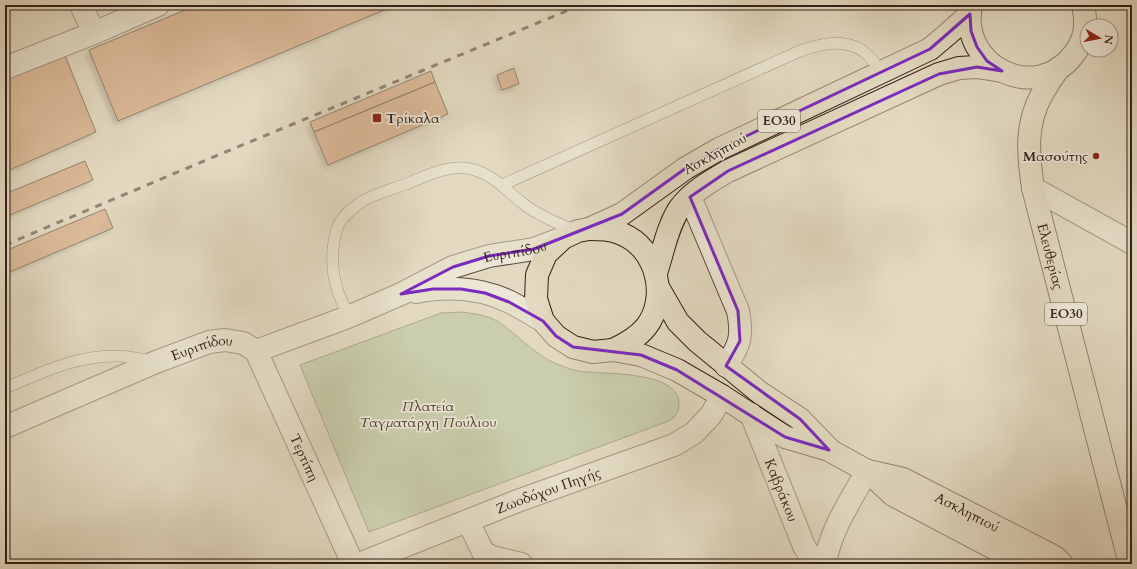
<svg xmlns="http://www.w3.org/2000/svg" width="1137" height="569" font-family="Cardo,serif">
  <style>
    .green { fill: #aec097; stroke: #707057 }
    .building { fill: #d2956c; stroke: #331f17; filter: url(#shadow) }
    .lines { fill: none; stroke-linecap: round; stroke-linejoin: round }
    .service-casing { stroke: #5f4e41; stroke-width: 12 }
    .minor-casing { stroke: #5f4e41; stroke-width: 24 }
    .tertiary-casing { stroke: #5f4e41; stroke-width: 24 }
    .primary-casing { stroke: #331f17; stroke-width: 24 }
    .service { stroke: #ece6d6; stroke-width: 11 }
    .minor { stroke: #ece6d6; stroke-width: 22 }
    .tertiary { stroke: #ece6d6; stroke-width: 22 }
    .primary { stroke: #e2d9c0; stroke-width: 22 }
    .rail { stroke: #331f17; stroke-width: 3; stroke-dasharray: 7 7; stroke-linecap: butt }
    .marked { fill: none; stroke: #7b2cbf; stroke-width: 3; stroke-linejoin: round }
    .poi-dot { fill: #8f2418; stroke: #ece6d6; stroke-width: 1.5 }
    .labels { text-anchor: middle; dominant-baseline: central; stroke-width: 3.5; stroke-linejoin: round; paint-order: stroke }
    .shield { fill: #ece6d6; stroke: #6a5b50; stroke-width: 1 }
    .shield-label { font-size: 13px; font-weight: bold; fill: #331f17 }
    .poi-label { font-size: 14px; font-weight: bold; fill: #331f17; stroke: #ece6d6; text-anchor: start }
    .street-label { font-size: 14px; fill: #331f17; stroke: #ece6d6 }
    .park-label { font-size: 14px; font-style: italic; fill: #524737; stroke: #ece6d6 }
  </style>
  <defs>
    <filter id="shadow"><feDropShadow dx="-3.5" dy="3.5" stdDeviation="2" flood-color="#0004"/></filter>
  </defs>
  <rect width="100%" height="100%" fill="#e2d9c0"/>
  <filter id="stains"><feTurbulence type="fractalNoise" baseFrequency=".005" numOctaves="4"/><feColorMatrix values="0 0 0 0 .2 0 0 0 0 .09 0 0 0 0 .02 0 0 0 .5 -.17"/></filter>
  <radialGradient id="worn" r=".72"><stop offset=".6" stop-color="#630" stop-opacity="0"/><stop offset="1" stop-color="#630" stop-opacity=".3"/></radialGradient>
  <path class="green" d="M462,312C475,314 486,315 497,321C503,324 507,329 512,332C529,346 544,361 565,367C572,370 581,372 589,372C610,374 680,372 679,404C679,412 676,417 669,421L369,532L300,365L441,313Z"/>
  <path class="building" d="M197,5H396L118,121L89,50Z
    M64,53L96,132L5,172V79Z
    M514,68L519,84L502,90L497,75Z
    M431,71L435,82L314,132L310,122Z
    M435,82L448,114L328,165L314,132Z
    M85,161L93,180L5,217V194Z
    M105,209L113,228L5,274V251Z"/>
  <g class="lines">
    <defs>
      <path id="service" d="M502,185L800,51C820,44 844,38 863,51C871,57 876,65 882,72
        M348,317C345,308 340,298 337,289C331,269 331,245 338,226C342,216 353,208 361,202C374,194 393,189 406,184C426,176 449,164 471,169C492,174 505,189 521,202C537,215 558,224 577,231
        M5,388C41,373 77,355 117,356C128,356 140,359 150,361"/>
      <g id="minor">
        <path d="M81,5L94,33"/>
        <path d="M5,68L94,33L158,5"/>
        <path d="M1033,188L1132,243"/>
        <path d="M690,197L738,311C743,336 740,345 726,366"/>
        <path id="s1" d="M256,351L353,564"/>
        <path d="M468,521L483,552L492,557L521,564"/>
      </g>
      <g id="tertiary">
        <path d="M416,292C447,286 481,288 510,302C521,308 532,314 543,321"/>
        <path id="s2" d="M751,414L804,546L815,564"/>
        <path id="s3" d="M5,427L156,362L209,342L225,340L243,343L256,351L348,317L401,294L453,267L489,256L534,249L563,238"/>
        <path id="s4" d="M359,564L520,500L674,445L694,433L711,415L722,396"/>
        <path d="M825,564C830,530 851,500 867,471"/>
      </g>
      <g id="primary">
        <path d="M971,5C958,66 1036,105 1074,54C1081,45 1086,32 1085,20C1085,15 1084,10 1083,5"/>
        <path d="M970,14L949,33L930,49L719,149L686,168L622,214L589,229L578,231L563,238L546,254L537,275L536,299L543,321L556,336L573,347L593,352L613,350L641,355L677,370L722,396L785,437L829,450L867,471L893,495L1024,564"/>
        <path id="s5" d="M1059,68C1053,76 1047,85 1042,94C1025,125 1028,154 1033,188L1130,564"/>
        <path d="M589,229C600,229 611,229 622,234C657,248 669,298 646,327C637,338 626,344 613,350"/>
        <path d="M656,273C663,252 667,228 679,209C691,192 711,181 728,171L939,74L959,68L977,67L1002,71"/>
        <path d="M659,289L678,322L697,341L759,392L800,419L829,449"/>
        <path id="s6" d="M868,471L903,479L1055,557L1062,564"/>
      </g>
    </defs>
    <use href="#service" class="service-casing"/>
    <use href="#minor" class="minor-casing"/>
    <use href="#tertiary" class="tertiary-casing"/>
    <use href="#primary" class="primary-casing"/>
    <use href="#service" class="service"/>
    <use href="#minor" class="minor"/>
    <use href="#tertiary" class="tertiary"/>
    <use href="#primary" class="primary"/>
    <path class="rail" d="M5,245L211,158L581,5"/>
  </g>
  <path d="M0 0H1137V569H0ZM970,14L971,31L977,47L987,61L1002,71L977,67L939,74L728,171L690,197L738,311L740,341L726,366L800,419L829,450L785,437L677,370L641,355L573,347L556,336L543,321L509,302L485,293L461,289H433L401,294L453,267L489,256L534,249L622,214L686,168L719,149L930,49Z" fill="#e2d9c0" fill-opacity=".55" fill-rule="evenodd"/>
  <path class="marked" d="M970,14L971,31L977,47L987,61L1002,71L977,67L939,74L728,171L690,197L738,311L740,341L726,366L800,419L829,450L785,437L677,370L641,355L573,347L556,336L543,321L509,302L485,293L461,289H433L401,294L453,267L489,256L534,249L622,214L686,168L719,149L930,49Z"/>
  <g class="poi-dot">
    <rect x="372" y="113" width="10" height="10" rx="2"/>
    <circle cx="1096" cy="156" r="4"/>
  </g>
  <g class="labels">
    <g class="shield">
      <rect x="758" y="110" width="42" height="22" rx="3"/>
      <rect x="1045" y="303" width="42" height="22" rx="3"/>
    </g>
    <g class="shield-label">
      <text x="779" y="121">ΕΟ30</text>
      <text x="1066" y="314">ΕΟ30</text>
    </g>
    <g class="poi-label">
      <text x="386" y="118">Τρίκαλα</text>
      <text x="1088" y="156" text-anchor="end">Μασούτης</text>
    </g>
    <g class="street-label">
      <text transform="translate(715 154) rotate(-29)">Ασκληπιού</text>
      <text stroke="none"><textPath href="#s3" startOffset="549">Ευριπίδου</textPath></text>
      <text stroke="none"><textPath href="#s5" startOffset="198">Ελευθερίας</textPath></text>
      <text stroke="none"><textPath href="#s3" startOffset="213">Ευριπίδου</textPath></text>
      <text stroke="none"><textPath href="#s1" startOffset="117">Τερτίπη</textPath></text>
      <text stroke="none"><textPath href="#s2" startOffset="82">Καβράκου</textPath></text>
      <text stroke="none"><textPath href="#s4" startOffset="203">Ζωοδόχου Πηγής</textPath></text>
      <text stroke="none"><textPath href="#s6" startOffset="108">Ασκληπιού</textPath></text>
    </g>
    <g class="park-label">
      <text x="428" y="406">Πλατεία<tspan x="428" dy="16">Ταγματάρχη Πούλιου</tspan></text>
    </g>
  </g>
  <rect width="1137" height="569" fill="none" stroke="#e2d9c0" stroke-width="20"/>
  <rect x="6" y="6" width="1125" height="557" fill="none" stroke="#331f17" stroke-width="2"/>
  <rect x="10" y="10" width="1117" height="549" fill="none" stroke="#331f17"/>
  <g transform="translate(1099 38) rotate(100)"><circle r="19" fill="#ece6d6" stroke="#a2968a"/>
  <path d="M0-3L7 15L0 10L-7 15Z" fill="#8f2418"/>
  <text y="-6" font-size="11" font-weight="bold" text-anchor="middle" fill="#331f17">N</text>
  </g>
  <rect width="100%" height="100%" filter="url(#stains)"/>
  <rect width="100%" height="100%" fill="url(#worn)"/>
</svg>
